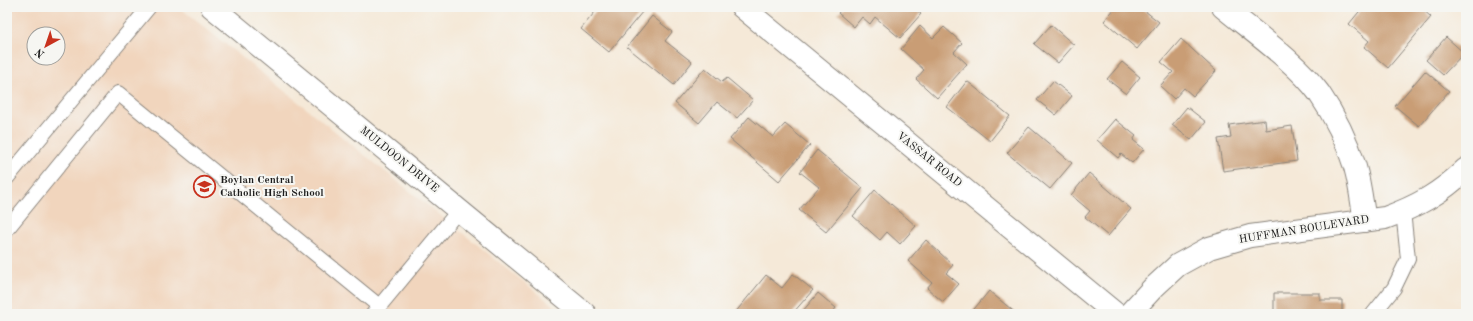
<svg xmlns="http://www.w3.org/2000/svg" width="1473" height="321" font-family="'Old Standard TT',serif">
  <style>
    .built { fill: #f1d5bd; fill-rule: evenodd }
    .building { fill: #c99d75 }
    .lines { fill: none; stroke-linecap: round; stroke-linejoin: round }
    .lane-casing { stroke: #88827a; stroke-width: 16 }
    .street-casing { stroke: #88827a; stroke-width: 24 }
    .lane { stroke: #fff; stroke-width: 14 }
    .street { stroke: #fff; stroke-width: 22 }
    .labels { text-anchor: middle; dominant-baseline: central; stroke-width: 4; stroke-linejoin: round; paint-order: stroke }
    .street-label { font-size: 11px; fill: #1c1c1c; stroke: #f6f6f2 }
    .poi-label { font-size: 11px; font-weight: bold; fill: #1c1c1c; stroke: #f6f6f2; text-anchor: start }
  </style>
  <rect width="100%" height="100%" fill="#f6f6f2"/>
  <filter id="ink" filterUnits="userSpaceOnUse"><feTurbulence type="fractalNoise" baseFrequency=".025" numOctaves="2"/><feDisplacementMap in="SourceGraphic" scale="8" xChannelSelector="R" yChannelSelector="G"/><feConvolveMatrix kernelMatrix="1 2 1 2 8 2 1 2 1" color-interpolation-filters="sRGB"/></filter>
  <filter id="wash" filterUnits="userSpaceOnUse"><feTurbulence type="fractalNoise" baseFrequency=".012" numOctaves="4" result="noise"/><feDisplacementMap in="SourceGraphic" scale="16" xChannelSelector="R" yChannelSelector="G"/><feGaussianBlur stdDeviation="0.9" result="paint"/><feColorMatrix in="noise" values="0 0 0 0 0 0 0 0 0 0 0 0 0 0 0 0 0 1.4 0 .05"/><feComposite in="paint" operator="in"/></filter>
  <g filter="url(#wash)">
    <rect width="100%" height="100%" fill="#f5e9d8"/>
    <path class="built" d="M7,7H179L564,314H7ZM34,34H58V58H34Z"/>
    <g id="blocks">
      <path class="building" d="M599,7H639L643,11L609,52L581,29Z
        M844,7H913L921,14L900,38L875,17L870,24L862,17L854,27L838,13Z
        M1116,7H1140L1159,22L1137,49L1104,21Z
        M1363,7H1420L1431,17L1388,68L1364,47L1369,41L1349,24Z
        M652,16L672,32L665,41L692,62L674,85L627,47Z
        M1051,25L1074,45L1058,63L1034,44Z
        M920,26L933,38L944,27L962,43L954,52L967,64L937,98L916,79L924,70L901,49Z
        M1446,37L1464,53L1443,75L1426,60Z
        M1181,39L1216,71L1193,96L1184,88L1174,99L1160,86L1173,72L1161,62Z
        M1122,62L1140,77L1126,94L1107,79Z
        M705,68L722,82L727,78L753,100L737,118L717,102L699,123L675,103Z
        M1425,71L1449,91L1419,126L1395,106Z
        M967,81L1010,116L990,141L947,107Z
        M1053,81L1072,96L1056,115L1037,100Z
        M1187,107L1206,122L1191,140L1172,125Z
        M749,117L773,137L785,124L810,145L779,181L730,139Z
        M1115,119L1136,136L1133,140L1144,149L1132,163L1121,154L1118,158L1097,140Z
        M1265,120L1266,130L1292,126L1297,161L1223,171L1218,139L1231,137L1229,125Z
        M1029,127L1072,163L1050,189L1007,153Z
        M817,150L863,188L826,232L799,210L819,187L800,172Z
        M1089,173L1131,209L1108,236L1085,217L1090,211L1071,195Z
        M875,190L916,226L900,244L887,232L880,240L853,216Z
        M926,240L953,265L946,273L959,284L943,302L927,288L932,282L908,261Z
        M793,274L813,290L792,314H734L766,275L782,288Z
        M989,291L1017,314H970Z
        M818,293L836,308L831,314H805L802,312Z
        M1274,293H1320V300H1342V314H1274Z"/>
    </g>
  </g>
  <g filter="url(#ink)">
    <use href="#blocks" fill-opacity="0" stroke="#88827a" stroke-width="1"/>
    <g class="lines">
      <defs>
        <path id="lane" d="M7,178L149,7
          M7,229L118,93L379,306
          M373,314L459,210
          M1373,314L1394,288L1408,259L1403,211"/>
        <path id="street" d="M212,7L585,314
          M742,7L1116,314
          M1223,7C1253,32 1296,62 1319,93C1334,115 1347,141 1355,167C1360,184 1362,204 1365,221
          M1129,314L1153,288L1178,265L1209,248L1250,236L1385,218C1418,206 1441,193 1466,169"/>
      </defs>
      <use href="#lane" class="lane-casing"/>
      <use href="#street" class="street-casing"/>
      <use href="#lane" class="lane"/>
      <use href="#street" class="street"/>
    </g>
  </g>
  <defs>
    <symbol id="school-ring" viewBox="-11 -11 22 22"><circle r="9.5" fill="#f6f6f2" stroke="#c8321e" stroke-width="1.5"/><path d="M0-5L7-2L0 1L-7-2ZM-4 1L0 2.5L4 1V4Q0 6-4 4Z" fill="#c8321e"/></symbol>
  </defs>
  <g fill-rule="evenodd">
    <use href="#school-ring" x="192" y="174" width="25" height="25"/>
  </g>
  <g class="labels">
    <g class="street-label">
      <text transform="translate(399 160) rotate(39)">MULDOON DRIVE</text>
      <text transform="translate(929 160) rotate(39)">VASSAR ROAD</text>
      <text transform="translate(1304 230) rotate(-9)">HUFFMAN BOULEVARD</text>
    </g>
    <g class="poi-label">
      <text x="220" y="180">Boylan Central<tspan x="220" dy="13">Catholic High School</tspan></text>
    </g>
  </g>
  <rect width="1473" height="321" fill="none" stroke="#f6f6f2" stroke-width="24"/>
  <g transform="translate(46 46) rotate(220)"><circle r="19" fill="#f6f6f2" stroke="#9f9f9c"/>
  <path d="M0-3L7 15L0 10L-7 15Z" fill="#c8321e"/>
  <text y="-6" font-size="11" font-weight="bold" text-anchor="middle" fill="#1c1c1c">N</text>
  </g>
</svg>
